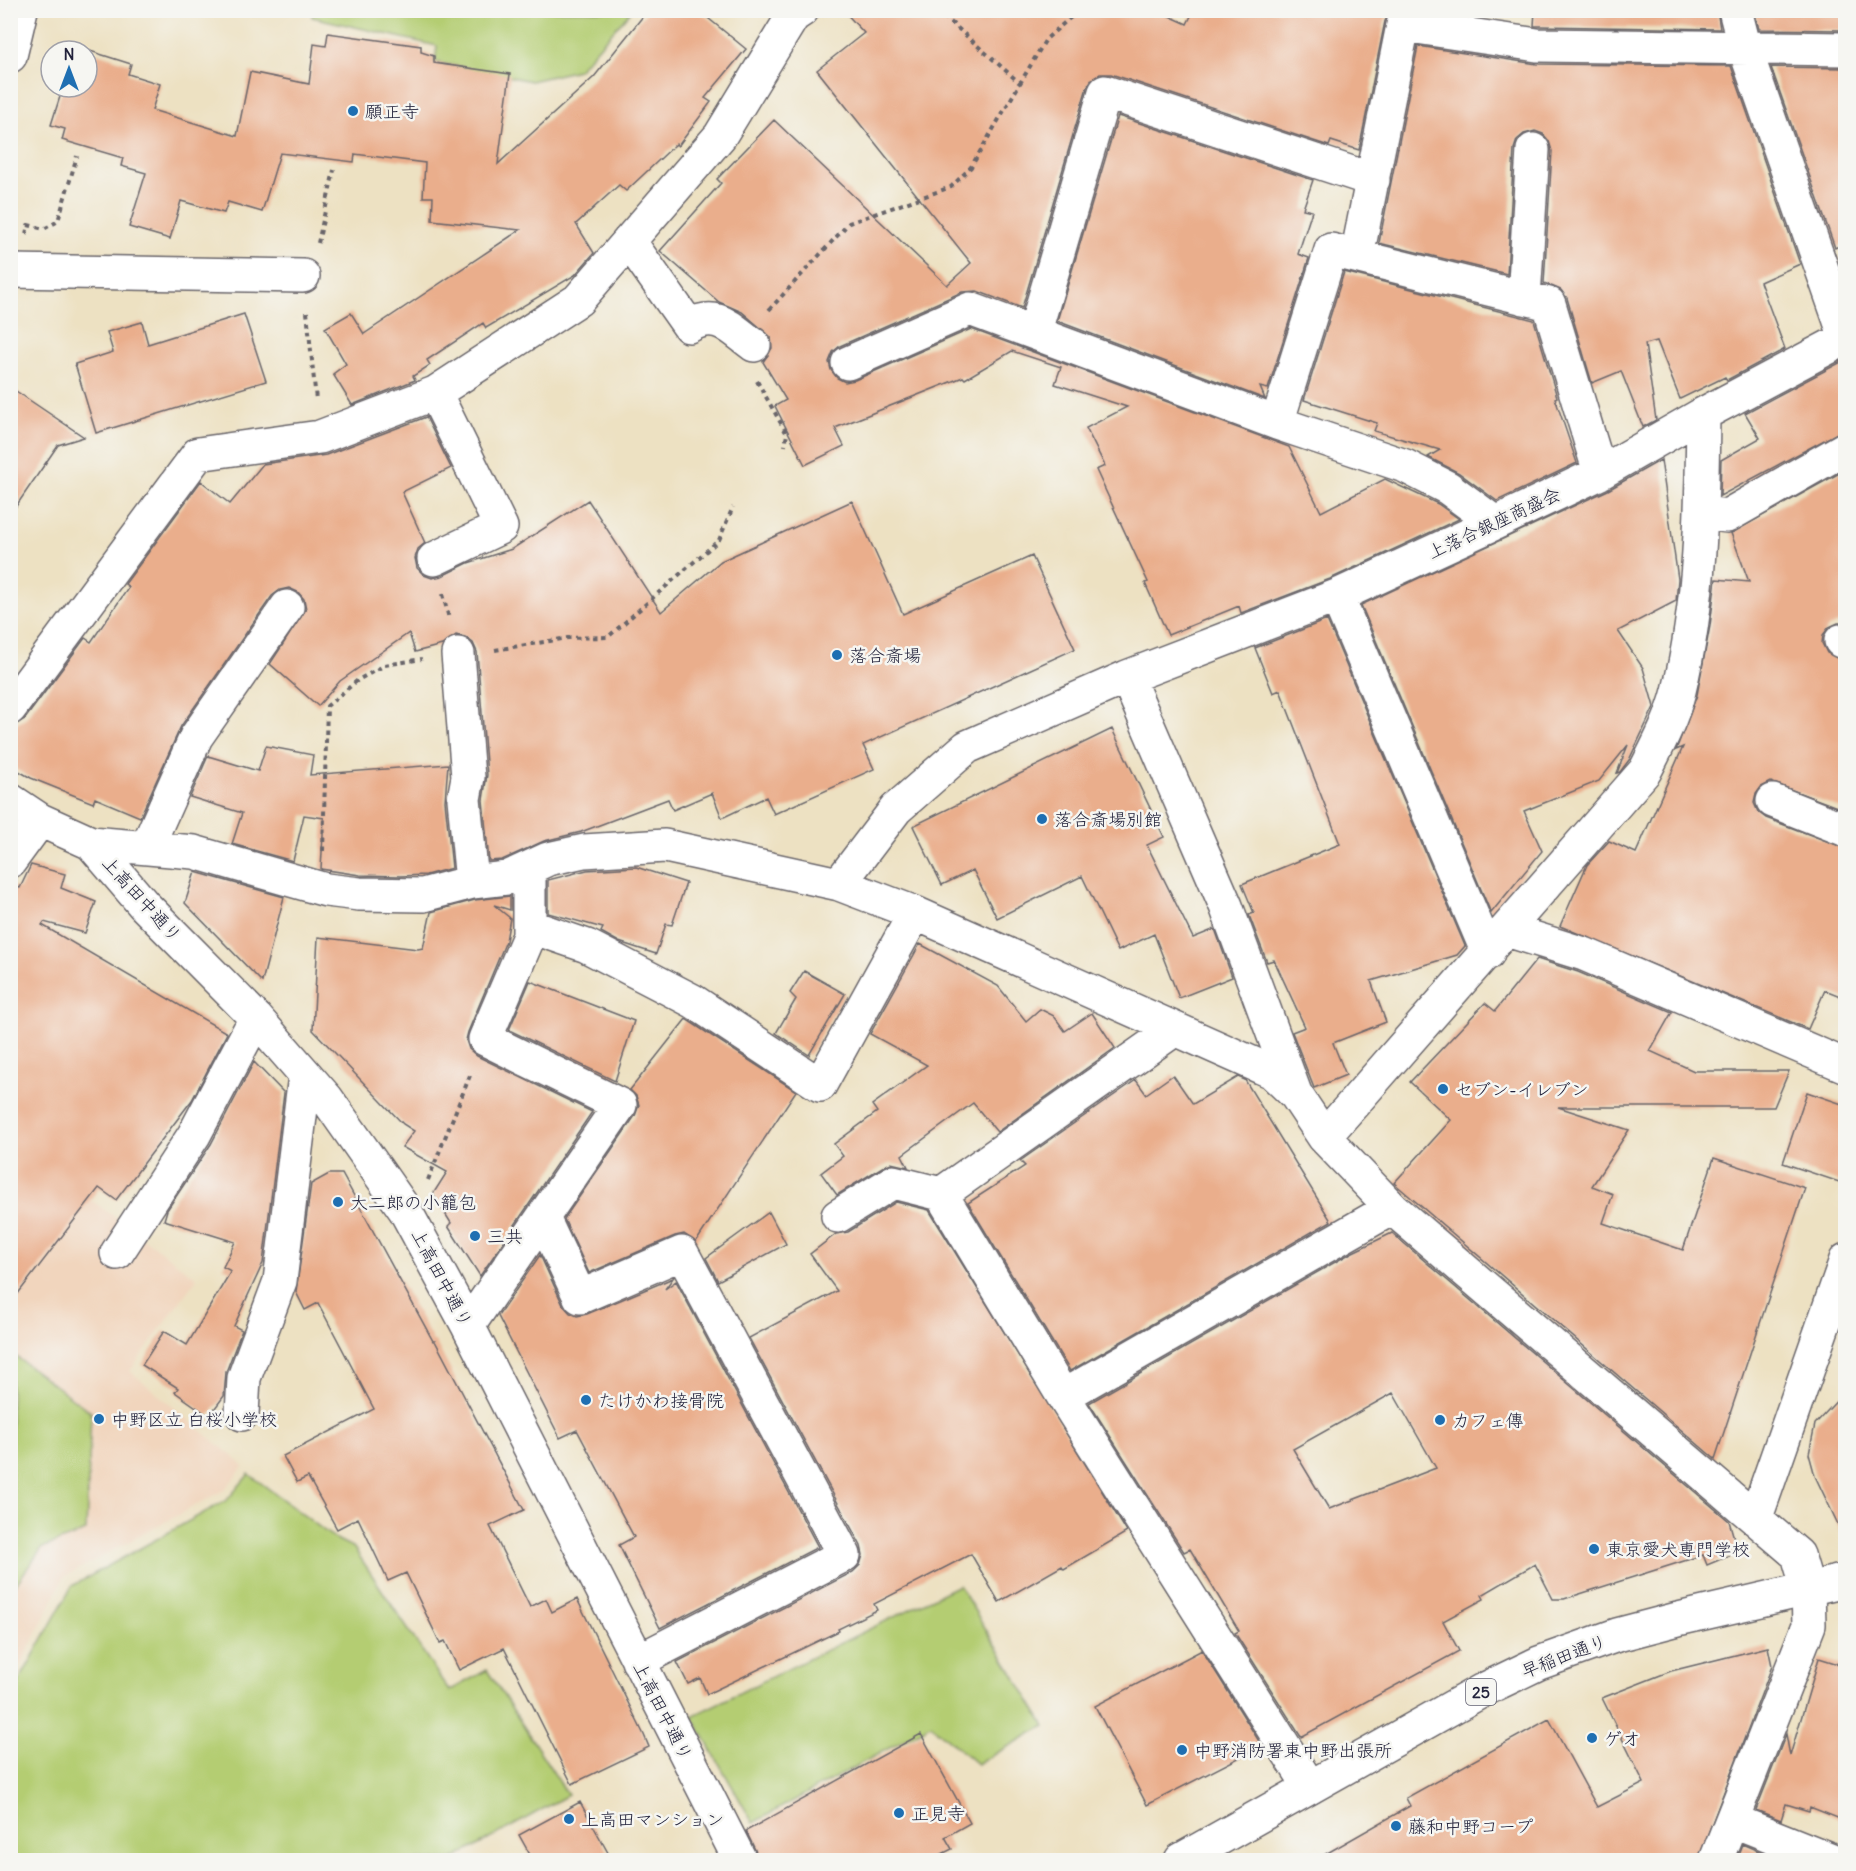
<svg xmlns="http://www.w3.org/2000/svg" width="1856" height="1871" font-family="Delius,'Klee One',sans-serif">
  <style>
    .built { fill: #f1d5bd }
    .green { fill: #b4cd72; stroke: #6b7856; stroke-width: 1.5 }
    .building { fill: #eaae8c; fill-rule: evenodd }
    .lines { fill: none; stroke-linecap: round; stroke-linejoin: round }
    .minor-casing { stroke: #69656a; stroke-width: 36 }
    .major-casing { stroke: #69656a; stroke-width: 36 }
    .path { stroke: #69656a; stroke-width: 4; stroke-dasharray: 4.5 4.5; stroke-linecap: butt }
    .minor { stroke: #fff; stroke-width: 33 }
    .major { stroke: #fff; stroke-width: 33 }
    .poi-dot { fill: #1f6fb2; stroke: #f6f6f2; stroke-width: 2 }
    .labels { text-anchor: middle; dominant-baseline: central; stroke-width: 5; stroke-linejoin: round; paint-order: stroke }
    .shield { fill: #f6f6f2; stroke: #626272; stroke-width: 1.5 }
    .shield-label { font-size: 16px; font-weight: bold; fill: #22223b }
    .poi-label { font-size: 18px; fill: #22223b; stroke: #f6f6f2; text-anchor: start }
    .street-label { font-size: 18px; fill: #22223b; stroke: #f6f6f2 }
  </style>
  <rect width="100%" height="100%" fill="#f6f6f2"/>
  <filter id="ink" filterUnits="userSpaceOnUse"><feTurbulence type="fractalNoise" baseFrequency=".0167" numOctaves="2"/><feDisplacementMap in="SourceGraphic" scale="12" xChannelSelector="R" yChannelSelector="G"/><feConvolveMatrix kernelMatrix="1 2 1 2 8 2 1 2 1" color-interpolation-filters="sRGB"/></filter>
  <filter id="wash" filterUnits="userSpaceOnUse"><feTurbulence type="fractalNoise" baseFrequency=".008" numOctaves="4" result="noise"/><feDisplacementMap in="SourceGraphic" scale="24" xChannelSelector="R" yChannelSelector="G"/><feGaussianBlur stdDeviation="1.35" result="paint"/><feColorMatrix in="noise" values="0 0 0 0 0 0 0 0 0 0 0 0 0 0 0 0 0 1.4 0 .05"/><feComposite in="paint" operator="in"/></filter>
  <g filter="url(#wash)">
    <rect width="100%" height="100%" fill="#ede1c2"/>
    <path class="built" d="M11,1141L197,1278L130,1371L244,1466L224,1490L64,1577L11,1685Z"/>
    <path class="green" d="M313,10L631,11L578,70L531,81L435,62L437,46L312,17Z
      M11,1353L91,1412L86,1531L42,1548L11,1591Z
      M249,1474L334,1538L354,1548L449,1691L487,1670L568,1795L452,1860H11V1696L72,1586L227,1500Z
      M959,1585L1045,1726L977,1764L931,1725L753,1823L692,1716Z"/>
    <g id="blocks">
      <path class="building" d="M648,10H698L746,49L705,98L711,102L678,146L676,144L626,191L619,185L576,224L594,253L575,275L486,328L483,323L427,360L430,365L413,376L415,380L352,405L333,374L346,364L325,328L351,313L364,334L520,230L432,220L433,197H423L425,163L355,154L354,162L280,153L262,212L228,202L224,213L181,201L170,239L129,227L146,173L121,166L123,158L62,140L65,129L51,125L63,87H87V50L131,64L128,74L160,84L152,110L237,136L250,72L309,84L314,44L326,46L328,33L421,46V52L434,56V63L510,74L498,164L594,77Z
        M843,10H1156L1187,24L1194,10H1392L1385,21L1359,150L1331,141L1329,146L1111,74H1100L1092,79L1087,87L1022,308L977,291L962,292L840,346L833,352L829,362L831,370L837,378L845,382L855,380L971,329L1289,447L1321,512L1385,479L1438,504L1459,519L1330,579L1241,613L1239,606L1168,635L1145,583L1148,582L1096,470L1105,466L1086,428L1127,407L1055,384L1061,367L1012,351L965,379L963,377L835,428L844,446L805,465L775,406L786,400L763,362L772,348L771,337L742,312L719,302L660,251L721,183L717,179L774,120L947,285L971,263L817,70L864,33Z
        M1535,10H1717L1720,29L1539,26H1534Z
        M1754,10H1845V30L1759,29Z
        M1418,46L1537,64L1731,66L1800,264L1760,282L1785,349L1727,380L1725,377L1680,399L1657,341L1645,344L1656,420L1643,427L1621,371L1592,383L1567,298L1561,290L1544,283L1552,151L1549,141L1543,134L1535,131L1524,134L1517,140L1514,149L1507,274L1379,243Z
        M1771,67L1845,68V243L1835,248Z
        M1118,116L1313,180L1303,209L1312,211L1298,254L1309,258L1268,389L1260,387L1265,399L1057,321Z
        M1344,272L1534,320L1557,397L1555,398L1577,463L1497,501L1459,473L1428,457L1440,450L1374,431L1377,423L1304,400Z
        M244,314L266,381L96,433L75,364L113,352L107,332L142,322L148,344Z
        M1845,360V429L1720,496L1721,460L1760,438L1745,413Z
        M10,387L84,437L58,445L10,515Z
        M426,417L451,468L402,492L425,543L418,549L415,558L417,568L424,575L432,578L442,576L468,563L512,549L588,500L661,612L721,561L852,501L903,614L1032,556L1075,649L863,745L874,769L774,814L766,797L722,818L712,793L673,810L668,799L581,832L544,841L502,860L489,861L483,800L487,775L477,652L473,643L465,637L456,635L442,645L415,652L409,633L340,681L318,706L270,664L306,609L304,599L298,592L289,588L280,590L272,596L181,726L140,817L95,798L93,803L31,778L10,766L12,726L25,719L85,638L91,642L129,587L125,584L201,481L230,504L263,464L326,455Z
        M1661,460L1678,579L1676,601L1618,631L1643,668L1654,707L1629,760L1620,772L1617,773L1628,745L1599,781L1524,811L1542,851L1491,913L1361,605L1608,490Z
        M1845,470V623H1838L1829,627L1823,635L1822,643L1827,653L1845,661V810L1771,782L1761,787L1756,794L1754,803L1758,812L1766,818L1845,848V998L1825,990L1808,1029L1560,926L1587,865L1609,841L1636,853L1683,747L1676,750L1697,695L1710,626L1716,579L1749,582L1731,533Z
        M1327,620L1465,946L1457,955L1371,981L1386,1022L1333,1043L1346,1075L1314,1088L1292,1032L1305,1027L1274,960L1267,962L1249,915L1254,913L1242,884L1340,844L1280,690L1273,693L1255,648Z
        M1112,729L1164,837L1147,845L1193,938L1215,929L1232,977L1179,998L1154,934L1118,951L1082,876L997,918L973,870L942,885L913,826Z
        M266,746L313,755L310,775L448,764L445,801L452,868L426,875L400,876L360,875L321,869L324,818L304,815L293,861L232,844L242,813L190,797L208,756L258,771Z
        M31,865L65,874L61,888L96,902L85,933L44,922L42,925L227,1033L192,1100L116,1200L99,1188L10,1304V886L20,888Z
        M636,867L686,883L672,925L666,924L656,954L619,942L601,932L603,928L548,913V880L587,870Z
        M195,872L284,897L262,982L185,903Z
        M510,896V910L494,905L510,918L506,941L468,1032L466,1040L469,1049L477,1056L592,1112L480,1276L448,1226L451,1223L433,1194L447,1172L402,1147L414,1131L403,1124L313,1030L318,937L418,949L423,948L431,912L475,900Z
        M920,944L998,986L1026,1021L1040,1009L1054,1016L1065,1031L1092,1013L1115,1048L997,1132L973,1103L902,1155L908,1167L891,1163L884,1166L837,1195L821,1173L843,1156L834,1144L877,1112L872,1105L927,1065L870,1034Z
        M1537,959L1578,972L1672,1012L1650,1051L1694,1071H1789L1774,1107H1558L1629,1130L1592,1186L1613,1194L1603,1223L1683,1250L1714,1158L1805,1188L1715,1459L1394,1183L1451,1120L1410,1082L1485,1003L1495,1011Z
        M804,971L845,994L809,1055L776,1033L796,999L790,993Z
        M530,981L634,1021L615,1081L509,1030Z
        M686,1019L796,1091L696,1242L684,1234L675,1236L589,1273L564,1219L635,1116L639,1105L636,1096L630,1090Z
        M254,1062L284,1093L263,1263L234,1326L242,1330L226,1372L224,1396L209,1416L175,1392L178,1388L142,1365L164,1331L187,1345L231,1271L223,1267L235,1242L164,1220L167,1210L211,1144Z
        M1173,1075L1193,1104L1238,1077L1245,1080L1331,1221L1070,1371L968,1203L1025,1166L1020,1161L1136,1080L1146,1094Z
        M1807,1092L1845,1105V1184L1783,1163Z
        M329,1174H342L433,1341H435L524,1510L490,1526L530,1607L546,1599L552,1612L577,1599L644,1735L649,1747L572,1784L504,1648L459,1670L445,1641L440,1643L406,1573L388,1581L358,1518L337,1529L308,1477L297,1482L283,1456L374,1409L318,1303L305,1310L296,1292L311,1184Z
        M896,1202L929,1210L1127,1532L1064,1569L1062,1566L999,1602L971,1554L874,1604L877,1610L838,1629L839,1631L707,1694L700,1678L688,1684L677,1662L853,1572L860,1565L863,1555L861,1546L749,1338L837,1291L810,1254L836,1234L848,1232Z
        M769,1212L786,1244L718,1281L706,1258Z
        M1392,1233L1729,1521L1738,1552L1707,1565L1703,1555L1564,1599H1553L1535,1564L1482,1595L1484,1599L1443,1621L1459,1651L1301,1737L1235,1633L1239,1631L1190,1549L1184,1552L1089,1403L1351,1253ZM1393,1393L1436,1468L1329,1509L1293,1449Z
        M540,1255L563,1305L570,1313L577,1316L587,1314L673,1278L665,1289L676,1281L818,1547L660,1628L619,1545L634,1537L577,1430L560,1438L498,1316Z
        M1845,1392V1539L1815,1476L1809,1454L1815,1424Z
        M1768,1647L1772,1666L1698,1860H1315L1410,1806L1406,1798L1549,1719L1597,1807L1644,1783L1602,1698L1671,1671Z
        M1202,1650L1262,1746L1147,1805L1095,1706Z
        M1819,1658L1845,1666V1821L1810,1807L1809,1811L1786,1804L1781,1820L1756,1810L1786,1734L1790,1756Z
        M921,1734L970,1823L945,1837L952,1849L930,1860H760L746,1831Z
        M580,1802L612,1860H533L519,1835Z
        M1742,1844L1770,1856L1769,1860H1736Z"/>
    </g>
  </g>
  <g filter="url(#ink)">
    <use href="#blocks" fill-opacity="0" stroke="#69656a" stroke-width="1.5"/>
    <g class="lines">
      <defs>
        <path id="minor" d="M10,56L21,10
          M629,241L689,326C718,310 730,328 754,345
          M1357,256L1403,25L1537,45L1846,49
          M10,271L303,276
          M1524,298L1533,150
          M1035,331L1105,92L1373,180
          M848,363L970,309L1277,423L1405,466L1448,488L1495,523
          M1277,423L1331,250L1549,304L1600,473
          M1702,513L1727,516L1846,448
          M434,559L501,527L435,393
          M1337,596L1488,953
          M1841,641L1846,643
          M458,654L468,777L464,799L472,882
          M1127,677L1226,906L1295,1093
          M10,708L198,454L320,437L435,393L578,300L720,136L793,16L802,10
          M10,800L40,820L91,843L144,905L256,1018L327,1099L405,1210L468,1326L740,1860
          M1773,801L1846,830
          M91,843L194,852L326,890L359,894L423,895L472,882L507,878L548,859L584,851L665,846L839,884L915,913L1272,1072L1296,1095L1324,1137L1392,1208L1798,1555L1808,1589L1809,1625L1716,1860
          M147,847L196,737L287,607
          M10,861L40,820
          M839,884L896,809L967,747L1127,677L1337,596L1495,523L1600,473L1703,414L1846,338L1745,49L1735,10
          M529,926L587,946L693,1001L820,1085L915,913
          M1507,930L1584,954L1846,1066
          M1324,1137L1645,771C1658,745 1672,719 1679,691C1701,601 1702,506 1703,414
          M941,1194L1175,1029
          M838,1216L893,1182L941,1194L1063,1396L1310,1787
          M543,1218L580,1297L682,1253L844,1555L638,1661
          M117,1253L194,1135L256,1018
          M468,1326L620,1105L485,1039L529,936V868
          M1063,1396L1392,1208
          M242,1414L244,1378L280,1281L305,1075
          M1756,1517L1846,1260
          M1734,1821L1832,1860"/>
        <path id="major" d="M1181,1860L1483,1690L1539,1663L1617,1635L1678,1619L1846,1580"/>
      </defs>
      <use href="#minor" class="minor-casing"/>
      <use href="#major" class="major-casing"/>
      <path class="path" d="M937,10L1021,84
        M26,234L28,225L44,229L58,221L77,156
        M318,243L334,170
        M769,310L849,223L951,187L971,167L1046,39L1079,10
        M307,312L316,400
        M757,381L787,434L785,446
        M443,594L449,619
        M495,650L568,638L608,637L719,540L733,507
        M323,851L327,706L358,680L385,665L422,659
        M428,1180L471,1073"/>
      <use href="#minor" class="minor"/>
      <use href="#major" class="major"/>
    </g>
  </g>
  <g class="poi-dot">
    <circle cx="353" cy="111" r="6"/>
    <circle cx="837" cy="655" r="6"/>
    <circle cx="1042" cy="819" r="6"/>
    <circle cx="1443" cy="1089" r="6"/>
    <circle cx="338" cy="1202" r="6"/>
    <circle cx="475" cy="1236" r="6"/>
    <circle cx="586" cy="1400" r="6"/>
    <circle cx="99" cy="1419" r="6"/>
    <circle cx="1440" cy="1420" r="6"/>
    <circle cx="1594" cy="1549" r="6"/>
    <circle cx="1592" cy="1738" r="6"/>
    <circle cx="1182" cy="1750" r="6"/>
    <circle cx="899" cy="1813" r="6"/>
    <circle cx="569" cy="1819" r="6"/>
    <circle cx="1396" cy="1826" r="6"/>
  </g>
  <g class="labels">
    <rect class="shield" x="1466" y="1679" width="30" height="26" rx="4.5"/>
    <g class="shield-label">
      <text x="1481" y="1692">25</text>
    </g>
    <g class="poi-label">
      <text x="365" y="111">願正寺</text>
      <text x="849" y="655">落合斎場</text>
      <text x="1054" y="819">落合斎場別館</text>
      <text x="1455" y="1089">セブン-イレブン</text>
      <text x="350" y="1202">大二郎の小籠包</text>
      <text x="487" y="1236">三共</text>
      <text x="598" y="1400">たけかわ接骨院</text>
      <text x="111" y="1419">中野区立 白桜小学校</text>
      <text x="1452" y="1420">カフェ傳</text>
      <text x="1606" y="1549">東京愛犬専門学校</text>
      <text x="1604" y="1738">ゲオ</text>
      <text x="1194" y="1750">中野消防署東中野出張所</text>
      <text x="911" y="1813">正見寺</text>
      <text x="581" y="1819">上高田マンション</text>
      <text x="1408" y="1826">藤和中野コープ</text>
    </g>
    <g class="street-label">
      <text transform="translate(1494 523) rotate(-25)">上落合銀座商盛会</text>
      <text transform="translate(142 899) rotate(48)">上高田中通り</text>
      <text transform="translate(442 1278) rotate(62)">上高田中通り</text>
      <text transform="translate(1564 1656) rotate(-21)">早稲田通り</text>
      <text transform="translate(663 1711) rotate(63)">上高田中通り</text>
    </g>
  </g>
  <rect width="1856" height="1871" fill="none" stroke="#f6f6f2" stroke-width="36"/>
  <g transform="translate(69 69)"><circle r="28" fill="#f6f6f2" stroke="#a1a1a9" stroke-width="1.5"/>
  <path d="M0-4.5L10 22L0 15L-10 22Z" fill="#1f6fb2"/>
  <text y="-9" font-size="16" font-weight="bold" text-anchor="middle" fill="#22223b">N</text>
  </g>
</svg>
